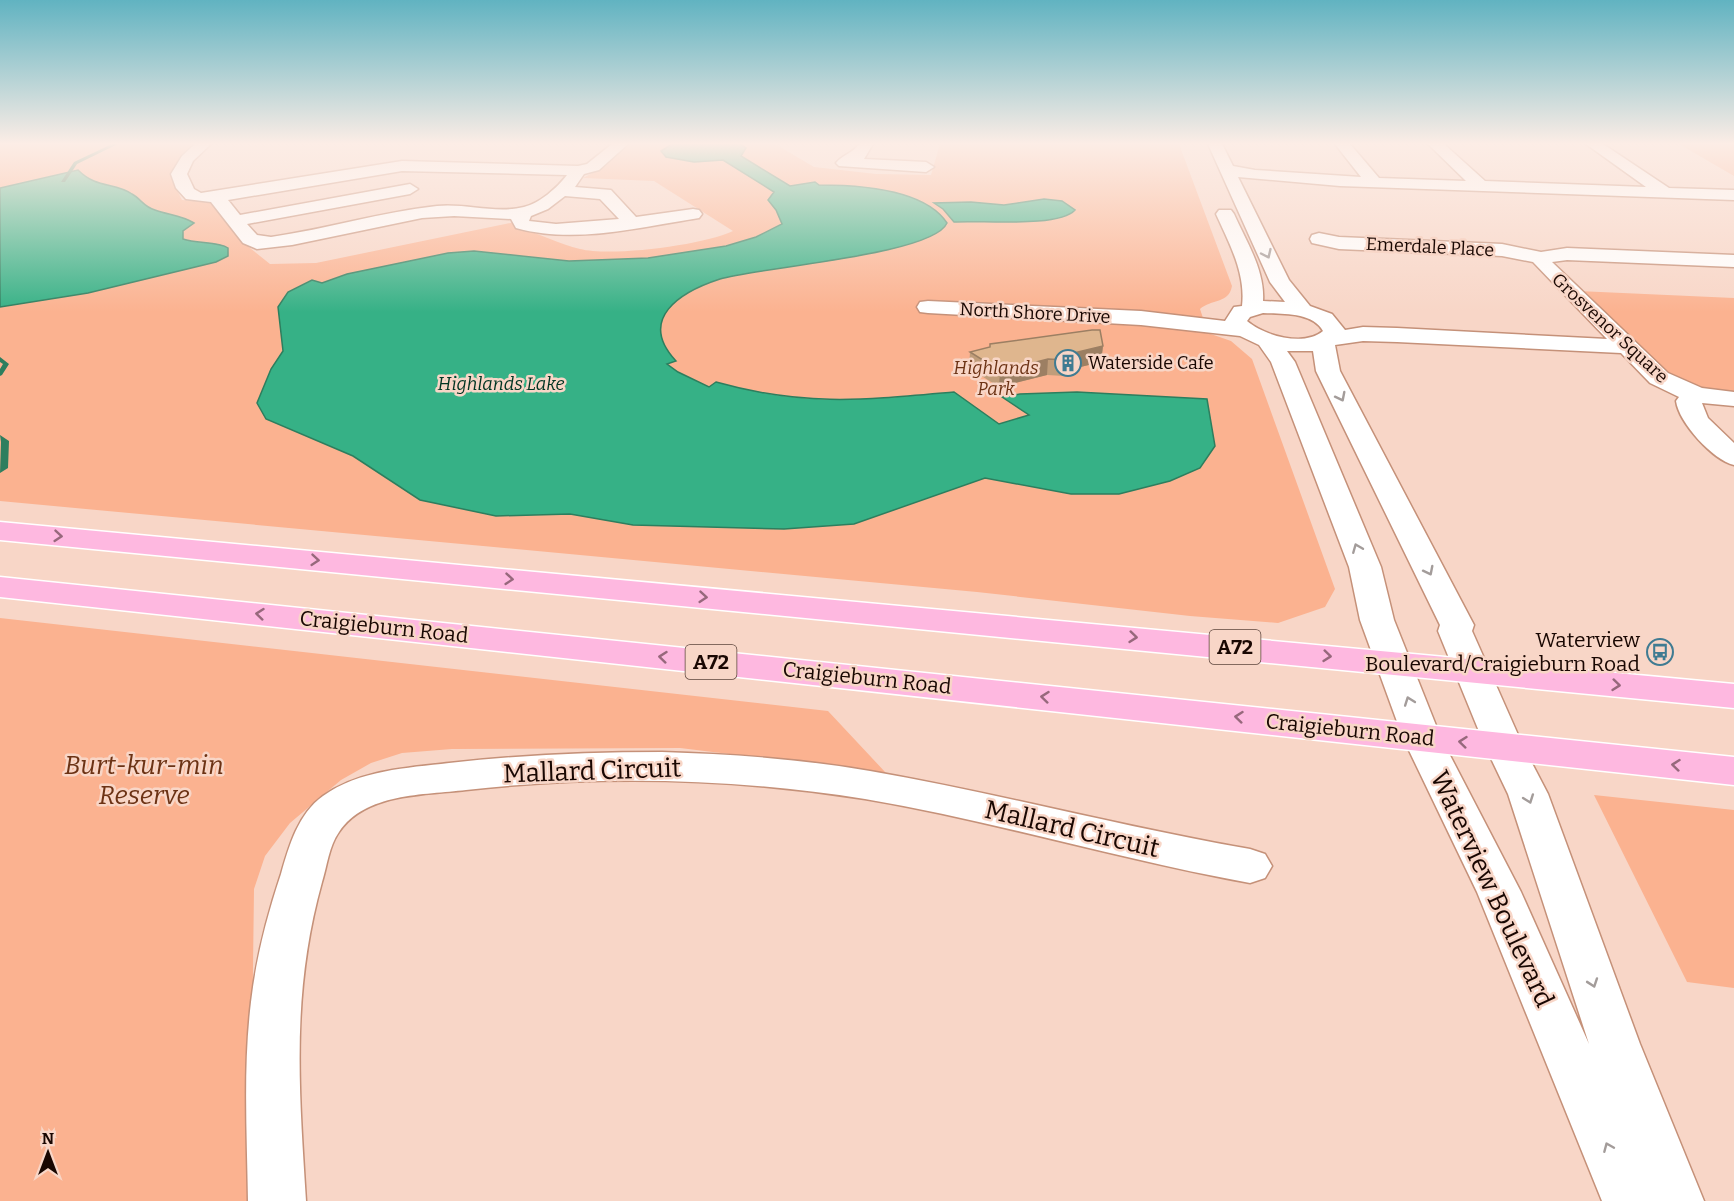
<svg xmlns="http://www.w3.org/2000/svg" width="1734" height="1201" font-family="Bitter,serif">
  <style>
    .green { fill: #fbb290 }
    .water { fill: #36b186; stroke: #2d7e5e; stroke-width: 1.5 }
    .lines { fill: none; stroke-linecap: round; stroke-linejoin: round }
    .stream { fill: #2d7e5e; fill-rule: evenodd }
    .minor-casing { stroke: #c59179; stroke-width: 3 }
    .major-casing { stroke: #fff; stroke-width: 3 }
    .minor { fill: #fff; fill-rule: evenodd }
    .major { fill: #feb8e0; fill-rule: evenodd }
    .wall { fill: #c09d7a }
    .shaded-wall { fill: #9c7f63 }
    .building { fill: #dfb68e; stroke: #9c7f63; stroke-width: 1.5 }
    .oneway { stroke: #a39c9a }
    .oneway2 { stroke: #97687c }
    .labels { text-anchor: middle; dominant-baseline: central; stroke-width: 5; stroke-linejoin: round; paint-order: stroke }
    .far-street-label { font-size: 18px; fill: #190702; stroke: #f8d6c7 }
    .far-poi-label { font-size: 18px; fill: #190702; stroke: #f8d6c7; text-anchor: start }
    .far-park-label { font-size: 18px; font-style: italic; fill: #6c3214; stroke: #f8d6c7 }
    .far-water-label { font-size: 18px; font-style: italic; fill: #003423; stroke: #f8d6c7 }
    .shield { fill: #f8d6c7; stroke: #5c453d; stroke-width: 1.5 }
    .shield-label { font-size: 20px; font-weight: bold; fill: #190702 }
    .street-label { font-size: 21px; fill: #190702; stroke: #f8d6c7 }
    .poi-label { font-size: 21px; fill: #190702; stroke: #f8d6c7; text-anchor: end }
    .near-park-label { font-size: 26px; font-style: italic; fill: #6c3214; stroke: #f8d6c7 }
    .near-street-label { font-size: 26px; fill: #190702; stroke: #f8d6c7 }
  </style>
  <rect width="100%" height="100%" fill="#f8d6c7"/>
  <path class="green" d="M0,144H198L174,172V184L182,200L210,202L245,244L270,264L316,263L515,222L519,227C539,234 560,244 580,249C612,257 704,245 733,231L654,181L583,178L600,169L629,144H775L814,167L876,174L931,175L940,144H1179L1232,286C1229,304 1211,299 1200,309L1208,333L1231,341L1252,359L1335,589L1325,607L1278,623L1190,616L977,592L0,501Z
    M1679,144H1734V176Z
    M1578,291L1734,298V395L1675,383Z
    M0,618L828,711L886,773L680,748L452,749L402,753L371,763L341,780L290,823L265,856L254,889L250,1201H0Z
    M1594,795L1734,810V988L1687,982Z"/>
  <path class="water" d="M672,144H741L746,148L741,156L790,186L815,182L819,185C857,185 924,188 947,223C933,255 760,267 720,279C680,292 637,319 676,361L667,364L678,372L709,387L716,382C805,407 865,400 954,392L999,424L1029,415L1002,397L1020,394L1077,392L1207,399L1215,446L1200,468L1170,481L1119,494H1071L985,478L854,524L784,529L633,525L570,514L496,516L420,500L353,456L266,419L257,403L271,369L283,351L278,307L288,292L312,280L322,283L347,274L448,253L474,251L569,261L648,258L726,246L756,237L782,224L776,210L768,200L774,192L723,160L694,162L666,157L661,151Z
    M78,170C97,189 114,182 132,194C141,199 144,207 155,210C168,215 181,215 194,223L183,231V239C197,244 218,241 228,248V256L216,262L88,293L0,307V188Z
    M1044,199L1062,201L1075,210C1059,228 980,220 954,222L943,209L934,203L971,202L1004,205Z"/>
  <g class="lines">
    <path class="stream" d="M112,144H118L77,164L65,182H61L74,162Z
      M0,357L9,364L2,375L0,376V369L3,364L0,362Z
      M0,435L9,441L8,468L0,473L1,442Z"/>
    <defs>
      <path id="minor" d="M195,144H211L193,161L187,174L194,189L201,193L402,161L578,166L587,164L612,144H628L599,170L584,174L575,187L611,190L636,217L693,209L699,210L702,214L699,218L693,219C636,228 573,244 516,228L511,219L454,216L422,218L292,245L257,249L243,243L211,202L186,199L176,188L171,174L182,156ZM402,171L567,175C557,188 540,203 524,207C496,214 465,203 437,206C381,212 327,229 271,237L257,235L247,224L410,194L418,189L410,184L240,215L228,200ZM565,196L600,199L619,219L556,224L529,221L531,216L548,209Z
        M859,144H873L864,159L926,162L934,167L926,172L839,166L836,163C843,154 852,154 859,144Z
        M1208,144H1222L1233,166L1255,170L1361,177L1335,144H1350L1379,178L1466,181L1428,144H1444L1485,181L1646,187L1586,144H1603L1669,188L1734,190V200L1340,186L1238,177L1289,280L1310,306L1332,314L1345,330L1363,327L1397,328L1607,339L1533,262L1502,256L1339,249L1312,243L1310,239L1312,235L1319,233L1339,237L1502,244L1541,252L1567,248L1734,255V267L1567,260L1552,262L1668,373L1702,388L1734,392V406L1702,403L1708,418L1734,443V465C1713,460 1679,423 1676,401L1679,397L1650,383L1621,353L1397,342L1363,341L1335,345L1340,371L1474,625L1472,631L1523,746L1548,794L1640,1044L1704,1201H1602L1477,892L1403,738L1360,620L1349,567L1271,362L1259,345L1240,336L1141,325L928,313L920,312L917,307L920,302L928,301L1141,311L1225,321L1234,307L1242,306C1246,273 1229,243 1216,214L1219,210H1231L1234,214C1246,241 1265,270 1263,301L1285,302L1270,282ZM1263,313C1282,314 1313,312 1323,331C1304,347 1265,336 1247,321L1250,317ZM1287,351H1313L1316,371L1440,625L1438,631L1485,746L1508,794L1589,1044L1521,892L1441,738L1394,620L1381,567L1295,362Z
        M662,752C731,754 801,759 870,771C998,793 1122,827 1250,849L1265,854L1272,866L1265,878L1250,883C1121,860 995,821 865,799C733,778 598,775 466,790C424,795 365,793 339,832C329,846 327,866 322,882C291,993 299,1088 306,1201H248C247,1135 243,1068 251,1002C256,958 267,916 281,874C289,846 298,814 323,796C359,770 407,768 449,763C520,755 590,752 662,752Z"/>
      <path id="major" d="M0,522L1734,684V708L0,540Z
        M0,577L1734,757V785L0,597Z"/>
    </defs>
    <use href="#minor" class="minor-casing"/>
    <use href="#major" class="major-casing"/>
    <use href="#minor" class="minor"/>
    <use href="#major" class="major"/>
  </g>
  <path class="wall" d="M1103,346L1101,362L1064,371V376L1047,375L999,387L969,368L970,352Z"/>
  <path class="shaded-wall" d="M1103,346L1101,362L1064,371L1065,355Z
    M1048,359L1047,375L999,387L1000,371Z"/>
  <path class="building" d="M1092,330H1100L1103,346L1065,355L1066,360L1048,359L1000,371L970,352L990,347V344Z"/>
  <defs><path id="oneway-chevron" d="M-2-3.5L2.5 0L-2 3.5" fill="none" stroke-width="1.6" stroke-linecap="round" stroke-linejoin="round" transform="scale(1.5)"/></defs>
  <g class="oneway">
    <use href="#oneway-chevron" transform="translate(1267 254) rotate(65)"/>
    <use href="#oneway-chevron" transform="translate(1341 397) rotate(63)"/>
    <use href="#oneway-chevron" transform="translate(1357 548) rotate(-112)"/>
    <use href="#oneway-chevron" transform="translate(1429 571) rotate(63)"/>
    <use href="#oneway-chevron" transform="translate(1409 701) rotate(-110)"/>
    <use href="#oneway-chevron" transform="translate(1529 799) rotate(70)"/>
    <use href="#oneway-chevron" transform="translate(1593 983) rotate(71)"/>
    <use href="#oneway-chevron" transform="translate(1608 1147) rotate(-113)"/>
  </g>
  <g class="oneway2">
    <use href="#oneway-chevron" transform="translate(58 536) rotate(5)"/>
    <use href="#oneway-chevron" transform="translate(315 560) rotate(5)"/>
    <use href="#oneway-chevron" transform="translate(509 579) rotate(5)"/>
    <use href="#oneway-chevron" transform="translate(703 597) rotate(5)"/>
    <use href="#oneway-chevron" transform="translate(260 614) rotate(-174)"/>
    <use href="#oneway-chevron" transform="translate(1133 637) rotate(6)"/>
    <use href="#oneway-chevron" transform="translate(1327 656) rotate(6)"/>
    <use href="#oneway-chevron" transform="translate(663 657) rotate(-174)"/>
    <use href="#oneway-chevron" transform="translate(1616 685) rotate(6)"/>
    <use href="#oneway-chevron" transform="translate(1045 697) rotate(-174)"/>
    <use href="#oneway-chevron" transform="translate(1239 717) rotate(-174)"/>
    <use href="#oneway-chevron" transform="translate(1463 742) rotate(-174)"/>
    <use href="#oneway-chevron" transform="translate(1676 765) rotate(-174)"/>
  </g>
  <linearGradient id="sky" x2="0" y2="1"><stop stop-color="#61b3c1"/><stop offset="0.46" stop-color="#fcede6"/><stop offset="1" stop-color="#fcede6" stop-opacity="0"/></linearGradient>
  <rect width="1734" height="312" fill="url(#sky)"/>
  <defs>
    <symbol id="building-ring" viewBox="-11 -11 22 22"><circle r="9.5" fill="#f8d6c7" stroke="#3f7b92" stroke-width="1.5"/><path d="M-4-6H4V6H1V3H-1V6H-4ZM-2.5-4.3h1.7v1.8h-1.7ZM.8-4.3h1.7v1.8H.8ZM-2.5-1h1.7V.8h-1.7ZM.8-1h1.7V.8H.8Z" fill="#3f7b92"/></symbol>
    <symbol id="bus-ring" viewBox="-11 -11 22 22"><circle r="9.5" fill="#f8d6c7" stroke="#3f7b92" stroke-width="1.5"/><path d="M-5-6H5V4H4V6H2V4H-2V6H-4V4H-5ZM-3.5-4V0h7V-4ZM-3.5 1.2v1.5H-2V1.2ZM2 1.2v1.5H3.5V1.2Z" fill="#3f7b92"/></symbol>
  </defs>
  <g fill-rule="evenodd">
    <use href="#building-ring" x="1053" y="348" width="30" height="30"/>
    <use href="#bus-ring" x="1645" y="637" width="30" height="30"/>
  </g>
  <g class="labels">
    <g class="far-street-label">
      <text transform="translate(1430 247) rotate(3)">Emerdale Place</text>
      <text transform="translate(1035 313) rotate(3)">North Shore Drive</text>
      <text transform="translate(1610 328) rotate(43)">Grosvenor Square</text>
    </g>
    <g class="far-poi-label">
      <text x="1088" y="363">Waterside Cafe</text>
    </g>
    <g class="far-park-label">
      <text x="996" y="368">Highlands<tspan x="996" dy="21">Park</tspan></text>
    </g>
    <g class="far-water-label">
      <text x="501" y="384">Highlands Lake</text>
    </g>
    <g class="shield">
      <rect x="1209.5" y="630" width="51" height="34" rx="4.5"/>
      <rect x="685.5" y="645" width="51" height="34" rx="4.5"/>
    </g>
    <g class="shield-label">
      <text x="1235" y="647">A72</text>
      <text x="711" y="662">A72</text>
    </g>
    <g class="street-label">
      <text transform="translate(384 627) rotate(6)">Craigieburn Road</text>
      <text transform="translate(867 678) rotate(6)">Craigieburn Road</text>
      <text transform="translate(1350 730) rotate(6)">Craigieburn Road</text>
    </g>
    <g class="poi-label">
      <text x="1640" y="640">Waterview<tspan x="1640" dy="24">Boulevard/Craigieburn Road</tspan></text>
    </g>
    <g class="near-park-label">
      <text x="144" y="765">Burt-kur-min<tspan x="144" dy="30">Reserve</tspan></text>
    </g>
    <g class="near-street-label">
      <text transform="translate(592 771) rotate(-2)">Mallard Circuit</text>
      <text transform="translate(1072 829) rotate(13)">Mallard Circuit</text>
      <text transform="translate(1492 889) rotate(65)">Waterview Boulevard</text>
    </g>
  </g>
  <g transform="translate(48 1153)" stroke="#f8d6c7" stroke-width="4.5" paint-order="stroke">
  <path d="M0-4.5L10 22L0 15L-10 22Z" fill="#190702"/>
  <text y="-9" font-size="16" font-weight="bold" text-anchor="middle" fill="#190702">N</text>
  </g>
</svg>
